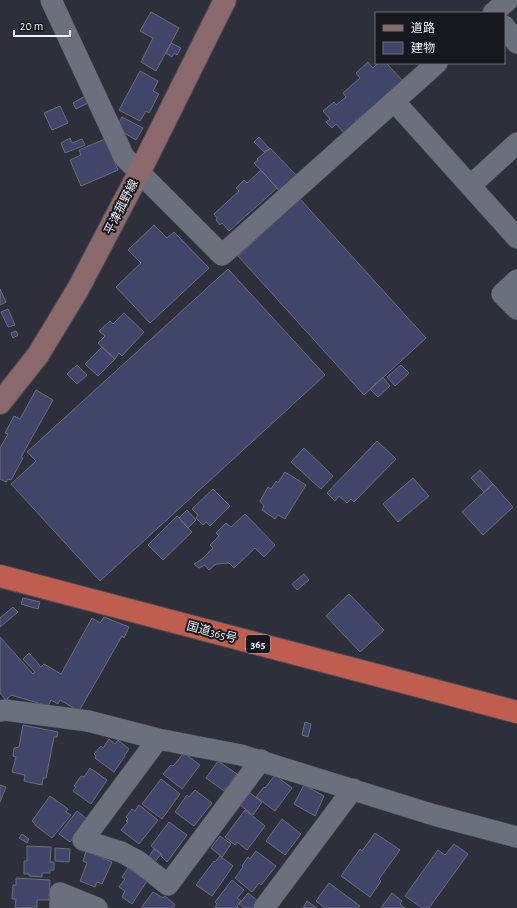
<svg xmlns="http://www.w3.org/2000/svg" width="517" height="908" font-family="'Alegreya Sans','Noto Sans JP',sans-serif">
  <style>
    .building { fill: #42456a; stroke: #6d6f7b }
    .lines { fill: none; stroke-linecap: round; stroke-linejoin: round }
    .minor-casing { stroke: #4a4c55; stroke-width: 22 }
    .secondary-casing { stroke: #4a4c55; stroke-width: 24 }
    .trunk-casing { stroke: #4a4c55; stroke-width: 24 }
    .minor { stroke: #6c707c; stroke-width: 21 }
    .secondary { stroke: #8b696b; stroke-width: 22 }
    .trunk { stroke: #bf5e4e; stroke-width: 22 }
    .labels { text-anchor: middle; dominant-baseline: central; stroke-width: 4; stroke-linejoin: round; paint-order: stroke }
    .shield { fill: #17181d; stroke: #afb1b7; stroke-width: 1 }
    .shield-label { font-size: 11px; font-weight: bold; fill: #f0f2f9 }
    .street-label { font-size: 12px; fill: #f0f2f9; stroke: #17181d }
  </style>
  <rect width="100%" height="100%" fill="#2d303a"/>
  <path class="building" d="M151,12L179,28L156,71L141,62L153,38L140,31Z
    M171,43L181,48L177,55L174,53L172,57L166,53Z
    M368,62L373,68L378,63H386L404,82L366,117L364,114L355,121L358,124L346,135L336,124L332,128L326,122L330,119L323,111L334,102L336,105L346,97L343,93L360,78L356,73Z
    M140,71L158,81L153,91L159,94L149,113L146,111L140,121L119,110Z
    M85,96L88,103L76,109L73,103Z
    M60,106L68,123L52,130L44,113Z
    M122,117L143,128L136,140L116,128Z
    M259,137L270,149L267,151L266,150L264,152L254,142Z
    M70,138L72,143L82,139L85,145L65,153L61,143Z
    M105,139L118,170L81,186L70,160L81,155L79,150Z
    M270,148L298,177L282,193L254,163L258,160L257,159Z
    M261,170L277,188L229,231L222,223L220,225L216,220L217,218L214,214L239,191L236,188L244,180L247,183Z
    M300,199L426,338L364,395L238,256Z
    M154,225L167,238L174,232L209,268L150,323L116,287L141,263L128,250Z
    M228,269L325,375L100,581L11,484L36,461L27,452Z
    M0,289L6,302L0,305Z
    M8,309L15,325L8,327L1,312Z
    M124,313L144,332L122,356L119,353L115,359L98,343L105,336L99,331L110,321L113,324Z
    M16,331L18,335L13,338L11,333Z
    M102,347L115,359L98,376L85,364Z
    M77,365L87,375L77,384L67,374Z
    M401,365L409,373L395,386L387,377Z
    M383,377L390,386L378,397L370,389Z
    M36,390L53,400L21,457L23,458L11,480L8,479L6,482L0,479V448L8,434L5,433L14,416L20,419Z
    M377,441L396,459L354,502L351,499L347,503L339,496L335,501L327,493Z
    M304,448L333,476L321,489L291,462Z
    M480,470L493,484L484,492L471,478Z
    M285,472L306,485L285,519L278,515L275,519L262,510L264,506L260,501L268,487L271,489L276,481L278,483Z
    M413,478L429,496L398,522L383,504Z
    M493,484L513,507L483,535L462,512Z
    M213,489L230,506L210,526L206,522L203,525L196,518L198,515L192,509Z
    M187,510L196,520L188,528L179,518Z
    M245,514L275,545L264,557L255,548L234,568L229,563L216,564L209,570L205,565L199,568L194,564L202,559L213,548L210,545L219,536L216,533L226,523L231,527Z
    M177,516L192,532L163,560L148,545Z
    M304,574L309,580L297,590L292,584Z
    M349,594L384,630L360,652L326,616Z
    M23,598L40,602L38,609L21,604Z
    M13,607L18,612L0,627V618Z
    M104,617L129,627L124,638L122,636L79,711L60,700L58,704L51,700L48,706L11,695L6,700L0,693V637L33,674L35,672L23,659L29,653L41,667L44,664L61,674L92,618L100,623Z
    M305,722L311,724L308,737L302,735Z
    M23,725L58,732L57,737H54L46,778H43L42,785L24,781L25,775L12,772L16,757L13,756L14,748L19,747Z
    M109,739L115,744L118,740L129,749L124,756H125L114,772L95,758L96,756L94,754L101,746L103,748Z
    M184,753L200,765L182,789L163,774L171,765L173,766Z
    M218,761L237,774L230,782L233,784L230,789L227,787L224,791L206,778Z
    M90,768L107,780L91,804L73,791L76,787L74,786L81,776L84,777Z
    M275,775L292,788L275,811L256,797L264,787L265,788Z
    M161,779L180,794L162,819L142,804Z
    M0,785L6,787L0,802Z
    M304,785L324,796L315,816L294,804Z
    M195,790L212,803L194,826L175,812L187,795L189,797Z
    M250,793L262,802L253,815L240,805Z
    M50,796L68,809L66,812L71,815L52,838L35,825V824L32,821Z
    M139,805L158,820L139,844L121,830L128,822L126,821L128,819L126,817L132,809L135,811Z
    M245,810L265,826L247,850L237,842L235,845L225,837Z
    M77,811L87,819L70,842L59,834Z
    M282,819L301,834L285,855L266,841Z
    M169,822L187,835L167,862L161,856L162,854L151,846Z
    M375,833L400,850L379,879L381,881L370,897L341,876L360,849L362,851Z
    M22,834L29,839L27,843L19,838Z
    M220,836L231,844L222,857L211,848Z
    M454,844L468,854L429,908H422L405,896L438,850L445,855Z
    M27,846L51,847L50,862H54V870H50V873H42V877L29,876V874H24V861H27Z
    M55,848L70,849L69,862L55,861Z
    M154,849L161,854L154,863L148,858Z
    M86,851L112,862L102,884L97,882L95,887L80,881L87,863L83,861Z
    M256,851L276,866L261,885L259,883L252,892L235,878L243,867L242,866L248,857L250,859Z
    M220,856L233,866L212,896L196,885L214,861L215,862Z
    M128,868L147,881L132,904L122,897L125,891L119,887L125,879L122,877Z
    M16,878L50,880L49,900H37V907L15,908L16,899H12L13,885H16Z
    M232,880L244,890L237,898L241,901L237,906L239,908H217L215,907L217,904L215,902Z
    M329,883L360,906L358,908H325L316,901Z
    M153,892L163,898L165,896L175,905L173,908H141Z
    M248,893L258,901L253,908H244L239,904Z
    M392,893L402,901L400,904L405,908H381Z
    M307,901L317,908H303Z"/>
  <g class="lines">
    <defs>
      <path id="minor" d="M51,0L124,157L222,255L437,63
        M493,13L508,0
        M504,26L517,43
        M394,101L517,238
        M470,186L517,143
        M517,280L502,294L517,309
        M0,711L5,710L88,721L158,739L241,755L434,815L517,837
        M158,739L83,840L121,852L138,861L168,885L261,760
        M60,908V893L97,908
        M264,908L353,789"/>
      <path id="secondary" d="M0,403L38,355L78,289L140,171L225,0"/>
      <path id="trunk" d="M0,576L517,712"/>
    </defs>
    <use href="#minor" class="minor-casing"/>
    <use href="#secondary" class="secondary-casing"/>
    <use href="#trunk" class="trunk-casing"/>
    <use href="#minor" class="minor"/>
    <use href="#secondary" class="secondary"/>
    <use href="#trunk" class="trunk"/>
  </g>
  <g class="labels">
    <rect class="shield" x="246" y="635" width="24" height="18" rx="3"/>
    <g class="shield-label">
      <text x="258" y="644">365</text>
    </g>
    <g class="street-label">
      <text transform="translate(121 207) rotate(-63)">平津菰野線</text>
      <text transform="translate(212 632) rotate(15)">国道365号</text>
    </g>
  </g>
  <rect x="375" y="12" width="130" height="52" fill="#17181d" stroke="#6e6f75"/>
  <rect x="383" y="25" width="20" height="6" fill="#8b696b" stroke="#6e6f75"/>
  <text x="411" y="32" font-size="12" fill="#f0f2f9">道路</text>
  <rect x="383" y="42" width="20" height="12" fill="#42456a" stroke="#6e6f75"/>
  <text x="411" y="52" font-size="12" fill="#f0f2f9">建物</text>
  <path d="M14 30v6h56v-6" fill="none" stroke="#f0f2f9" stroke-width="2"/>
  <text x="20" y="30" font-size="12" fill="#f0f2f9" stroke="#17181d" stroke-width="3" paint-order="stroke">20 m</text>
</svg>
